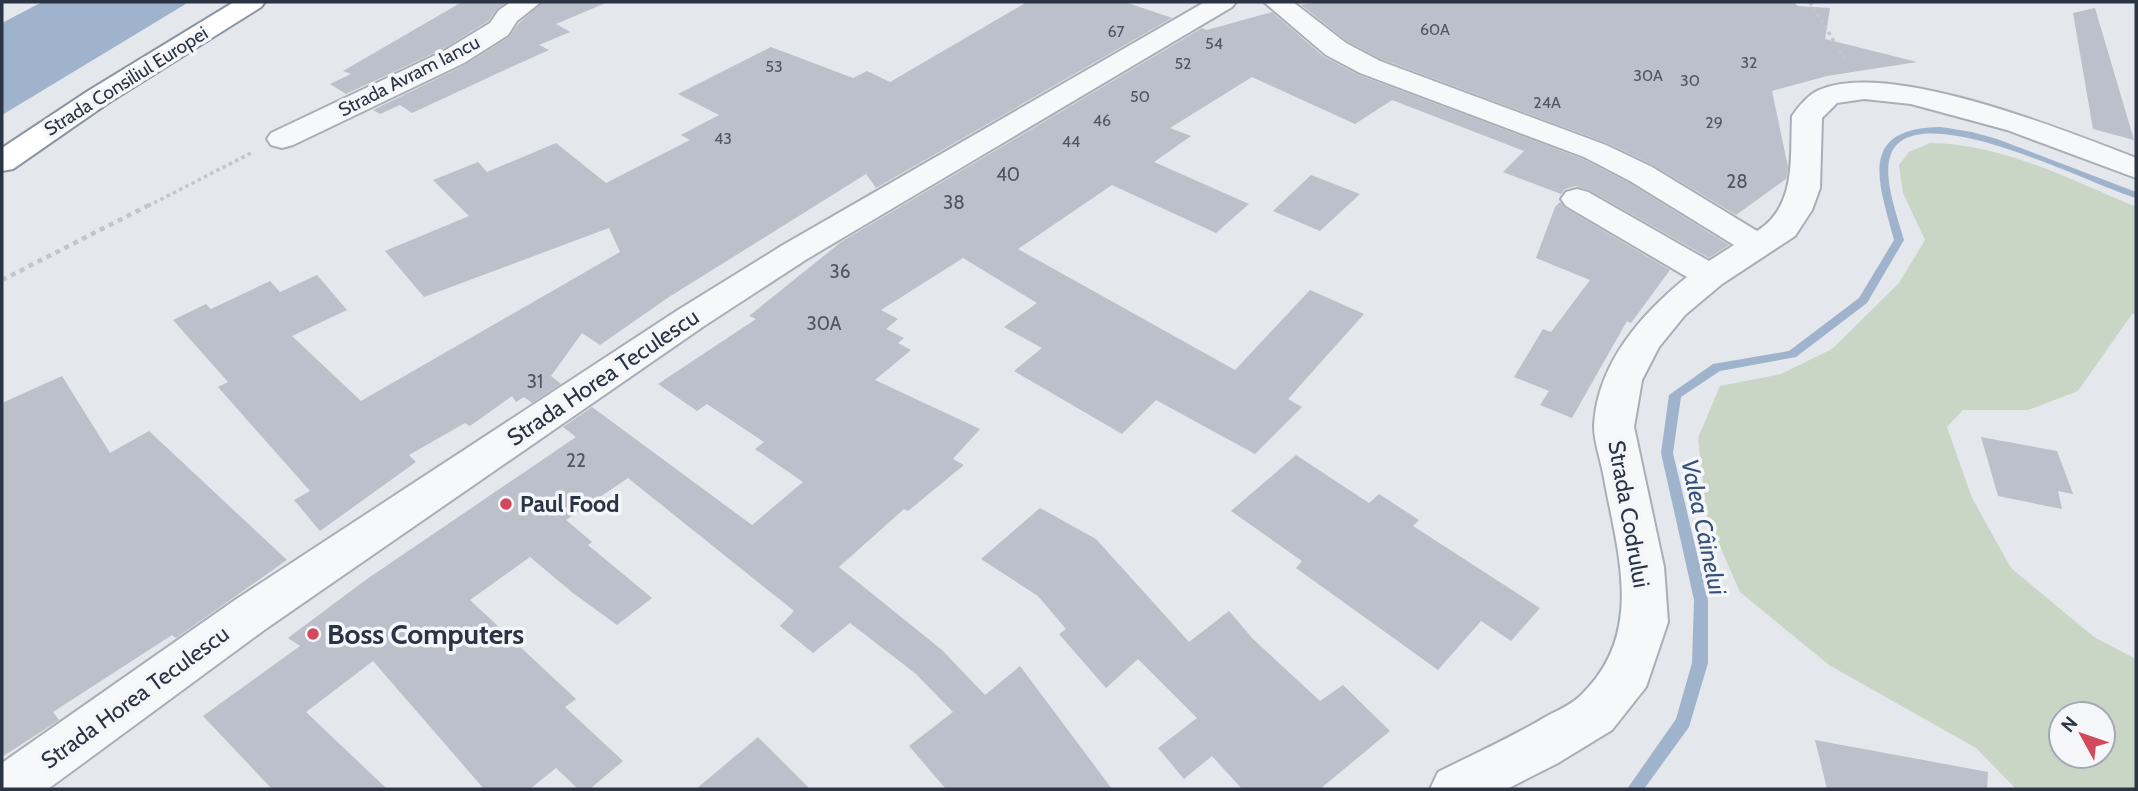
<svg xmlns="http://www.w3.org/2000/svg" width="2138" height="791" font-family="Cabin,sans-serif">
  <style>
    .green { fill: #c9d6c5; fill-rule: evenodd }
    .water { fill: #9fb4cc }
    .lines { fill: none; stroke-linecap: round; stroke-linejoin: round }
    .stream { fill: #9fb4cc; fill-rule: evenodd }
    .building { fill: #bbc0ca }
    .minor-casing { stroke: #a9aeb7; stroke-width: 4 }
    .highway-casing { stroke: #8b94a3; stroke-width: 4 }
    .path-far1 { stroke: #c2c5cb; stroke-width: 3.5; stroke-dasharray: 3.5 3.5; stroke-linecap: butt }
    .path { stroke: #c2c5cb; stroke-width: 4.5; stroke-dasharray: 5 5; stroke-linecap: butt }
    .minor { fill: #f7f8fa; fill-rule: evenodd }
    .highway { fill: #fff; fill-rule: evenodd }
    .poi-dot { fill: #d1495b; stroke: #f4f6f9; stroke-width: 2.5 }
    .labels { text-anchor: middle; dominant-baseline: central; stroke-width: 7; stroke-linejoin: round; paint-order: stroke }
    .far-number-label { font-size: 16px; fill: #4f5766 }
    .far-street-label { font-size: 19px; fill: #2b3445; stroke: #f4f6f9 }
    .number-label { font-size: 19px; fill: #4f5766 }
    .street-label { font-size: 23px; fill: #2b3445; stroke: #f4f6f9 }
    .poi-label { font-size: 23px; font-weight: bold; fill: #2b3445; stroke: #f4f6f9; text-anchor: start }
    .water-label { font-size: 24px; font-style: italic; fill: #34527a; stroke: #f4f6f9 }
    .near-poi-label { font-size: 28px; font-weight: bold; fill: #2b3445; stroke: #f4f6f9; text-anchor: start }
  </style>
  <rect width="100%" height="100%" fill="#e4e7ec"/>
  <path class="green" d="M1930,143C2002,144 2070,179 2136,207V314H2132L2078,391L2028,410H1963L1947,427L1972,498L2011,568L2094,637L2136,659V789H2016L1976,748L1829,665L1740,592L1707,517L1698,438L1720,386L1781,374L1832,349L1899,283L1925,240L1903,193L1899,165L1909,152ZM2061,714H2103V756H2061Z"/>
  <path class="water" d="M42,2H189L2,115V23Z"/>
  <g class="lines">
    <path class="stream" d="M1941,127L1972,132L1997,139L2136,192V198C2095,187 1910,90 1890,157C1883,179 1898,218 1904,240L1867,303L1796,357L1720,371L1681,397L1673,453L1708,600V663L1689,727L1644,789H1627L1676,719L1692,663L1694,600L1661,453L1669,395L1713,364L1789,351L1859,298L1894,240C1879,183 1856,128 1941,127Z"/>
  </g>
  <path class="building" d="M462,2H507L497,9L488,21L443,49L346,94L330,84L351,74L343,71Z
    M543,2H608L556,24L570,32L539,45L549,50L509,68L412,113L400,105L380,114L373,110L465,65L509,37L519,23Z
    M1027,2H1125L1172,18L876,188L866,174L669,297L600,345L582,333L551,376L561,384L532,403L524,397L516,402L512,396L470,426L465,423L409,455L416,462L320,531L294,500L310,491L218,387L228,382L173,320L206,304L211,309L270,281L280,292L317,275L347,310L292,336L361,401L620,252L609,228L424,297L385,251L469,216L433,180L478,162L487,172L556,143L606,183L690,140L681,135L719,115L678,94L771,47L853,78L867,71L890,82Z
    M1318,2H1793L1798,6L1830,8L1825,39L1917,62L1827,76L1772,91L1788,167L1786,179L1736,215L1653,165L1607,143L1381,59L1347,41L1301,5Z
    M2095,8L2134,140L2093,129L2073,13Z
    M1272,12L1324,57L1359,75L1583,159L1629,183L1729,245L1709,258L1589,190L1576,186L1565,189L1561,194L1503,172L1524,151L1392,100L1355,124L1252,77L1170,128L1191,136L1154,162L1249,204L1216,233L1112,185L1018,249L1235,370L1310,290L1364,314L1288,399L1302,407L1255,454L1156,400L1122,434L1014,371L1042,348L1004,327L1037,303L963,258L881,310L898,319L886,329L904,338L898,343L911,350L875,380L980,429L953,459L964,465L908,511L904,509L839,567L942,650L985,695L1020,666L1112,789H946L909,746L953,712L916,674L850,623L813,653L780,626L794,611L628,478L566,520L592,542L588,545L652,598L617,625L573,593L530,557L470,600L576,699L565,707L623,761L590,789H578L556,768L530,789H484L373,661L306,712L387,789H272L203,716L300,646L288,638L367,579L576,437L563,427L592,407L752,525L803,482L755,449L764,442L707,404L697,411L658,384L756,319L749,316L841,242L1202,28L1207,30Z
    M1311,175L1360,194L1320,231L1273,211Z
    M1560,202L1565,208L1670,270L1631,323L1627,321L1572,418L1540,405L1549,391L1514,377L1543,329L1551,332L1590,280L1536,258L1555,207Z
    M62,376L110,453L149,431L287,560L176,638L172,635L53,712L59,720L2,757V403Z
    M1981,437L2057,451L2073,494L2058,491L2062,509L1998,496Z
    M1296,455L1369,503L1379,494L1419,520L1413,526L1540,608L1511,641L1481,621L1438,670L1296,568L1302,561L1231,511Z
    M1040,508L1096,539L1189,642L1229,611L1253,639L1320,701L1343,685L1390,731L1320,789H1242L1212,756L1184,779L1158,748L1197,718L1138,659L1106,688L1059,634L1066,629L1038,596L981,559Z
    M758,737L810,789H696Z
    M1815,740L1988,772L1987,789H1827Z"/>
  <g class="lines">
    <defs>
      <path id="minor" d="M511,2H541L517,21L508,35L464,63L293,145L282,148L271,145L267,139L271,133L444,51L490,23L499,10Z
        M1205,2H1236L1232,7L807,259L704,326L267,628L48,789H2V763L235,600L678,310L783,245Z
        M1264,2H1293L1346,43L1380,61L1606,145L1652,167L1757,231C1797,206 1790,158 1792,116C1798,107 1809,94 1819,90C1889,59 2066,131 2136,158V178L2007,130L1911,104L1864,99L1837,103L1822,118L1820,188L1812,210L1795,236L1722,284L1685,315L1659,347L1642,380L1634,427L1664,567L1668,622L1646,687L1612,730L1558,763L1507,789H1430L1438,772C1474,754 1512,737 1547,716C1557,711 1570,705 1579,697C1647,634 1617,552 1603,473C1600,458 1594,441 1594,426C1597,364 1641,314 1687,277L1566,206L1561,199L1566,192L1577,189L1588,192L1709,261L1734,245L1630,181L1584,157L1360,73L1326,55Z"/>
      <path id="highway" d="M234,2H265L261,7L108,103L13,169L2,171V148L88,91Z"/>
    </defs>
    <use href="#minor" class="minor-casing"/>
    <use href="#highway" class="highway-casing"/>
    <path class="path-far1" d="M1810,2L1846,61
      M148,206L253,152"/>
    <path class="path" d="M2,280L151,204"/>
    <use href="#minor" class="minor"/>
    <use href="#highway" class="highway"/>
  </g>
  <g class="poi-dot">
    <circle cx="506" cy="504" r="7"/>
    <circle cx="313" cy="634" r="7"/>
  </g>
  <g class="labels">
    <g class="far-number-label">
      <text x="1435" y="29">60A</text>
      <text x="1116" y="31">67</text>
      <text x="1214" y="43">54</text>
      <text x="1749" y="62">32</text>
      <text x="1183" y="63">52</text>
      <text x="774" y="66">53</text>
      <text x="1648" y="75">30A</text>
      <text x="1690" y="80">30</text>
      <text x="1140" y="96">50</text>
      <text x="1547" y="102">24A</text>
      <text x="1102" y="120">46</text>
      <text x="1714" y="122">29</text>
      <text x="723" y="138">43</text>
      <text x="1071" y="141">44</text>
    </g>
    <g class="far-street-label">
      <text transform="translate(409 76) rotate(-27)">Strada Avram Iancu</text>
      <text transform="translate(126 81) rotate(-32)">Strada Consiliul Europei</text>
    </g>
    <g class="number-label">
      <text x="1008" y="174">40</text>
      <text x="1737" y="181">28</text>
      <text x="954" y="202">38</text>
      <text x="840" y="271">36</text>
      <text x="824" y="323">30A</text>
      <text x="535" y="381">31</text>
      <text x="576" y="460">22</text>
    </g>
    <g class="street-label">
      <text transform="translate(603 377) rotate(-34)">Strada Horea Teculescu</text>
      <text transform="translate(1629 514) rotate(80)">Strada Codrului</text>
      <text transform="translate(135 697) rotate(-36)">Strada Horea Teculescu</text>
    </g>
    <g class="poi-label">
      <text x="520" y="504">Paul Food</text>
    </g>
    <g class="water-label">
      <text transform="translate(1704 527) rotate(78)">Valea Câinelui</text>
    </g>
    <g class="near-poi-label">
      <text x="327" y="634">Boss Computers</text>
    </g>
  </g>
  <rect width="2138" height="791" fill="none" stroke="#2b3445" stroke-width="7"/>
  <g transform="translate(2082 735) rotate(310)"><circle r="33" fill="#f4f6f9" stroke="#a4a8b1" stroke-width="2"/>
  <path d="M0-5L12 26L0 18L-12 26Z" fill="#d1495b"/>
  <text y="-10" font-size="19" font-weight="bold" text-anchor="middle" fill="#2b3445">N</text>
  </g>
</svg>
